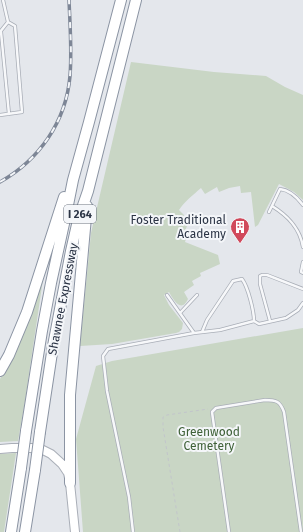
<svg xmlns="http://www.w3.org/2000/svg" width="303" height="532" font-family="'Fira Sans',sans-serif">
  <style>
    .green { fill: #c9d6c5 }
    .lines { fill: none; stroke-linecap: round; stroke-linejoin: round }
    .service-casing { stroke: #a9aeb7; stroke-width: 4 }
    .secondary-casing { stroke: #a9aeb7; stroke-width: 10 }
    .motorway-casing { stroke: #8b94a3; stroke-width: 12 }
    .path { stroke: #c2c5cb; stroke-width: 1; stroke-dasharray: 3 3; stroke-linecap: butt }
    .service { stroke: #f7f8fa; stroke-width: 2.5 }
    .secondary { stroke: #fff; stroke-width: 8 }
    .motorway { stroke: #fff; stroke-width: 10 }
    .rail-casing { stroke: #7d8696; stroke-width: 3.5 }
    .rail { stroke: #f4f6f9; stroke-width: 2; stroke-dasharray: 6; stroke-linecap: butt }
    .motorway-bridge-casing { stroke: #8b94a3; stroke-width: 12; stroke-linecap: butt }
    .motorway-bridge { stroke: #fff; stroke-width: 10 }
    .labels { text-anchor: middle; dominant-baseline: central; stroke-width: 4; stroke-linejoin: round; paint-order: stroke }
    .shield { fill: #f4f6f9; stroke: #676e7b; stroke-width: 1 }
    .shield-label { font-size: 11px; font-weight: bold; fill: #2b3445 }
    .poi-label { font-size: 12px; fill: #2b3445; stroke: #f4f6f9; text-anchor: end }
    .street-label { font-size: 12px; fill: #2b3445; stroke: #f4f6f9 }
    .park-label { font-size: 12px; fill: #3f6138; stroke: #f4f6f9 }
  </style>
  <rect width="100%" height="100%" fill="#e4e7ec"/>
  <path class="green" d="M131,62L214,72L266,76L285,87L303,95V200L294,192L279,184L258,225L255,227L251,192L241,193L240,186L229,188L219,192L217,187L205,194L201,188C193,195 185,201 179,210L184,215L180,223L187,226L185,231L188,233L185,242L218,255L220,264L200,273L201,276L192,281L194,285L184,292L188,299C181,314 173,299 169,292L164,295L169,305L183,323L182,329L179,332L176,333L112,344L80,346L91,233Z
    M45,266L25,401L18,441L0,442V379L8,364Z
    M303,328V532H83L76,439L96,366L112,361Z
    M16,453L4,532H0V454Z"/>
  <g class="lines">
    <defs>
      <path id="service" d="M0,32L8,22
        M1,32L9,114
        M0,115L22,112L15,26L8,22L3,0
        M272,206C288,216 300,228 303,247
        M269,212L280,189C290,190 297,197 303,205
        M303,262L301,272L303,273
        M167,295L194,333
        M180,313L197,295
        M254,321L259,324L286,318L298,310L303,303
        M270,321L260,284V276L262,275H267L303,289
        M133,532L129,497L107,391L103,356L108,349L194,333L220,330L254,321C254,311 248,287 242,279L233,281L207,320L202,332
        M229,532L212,412L216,408L265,400C276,400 280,401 284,412L301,532"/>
      <path id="secondary" d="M0,449L12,448H31L43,450L51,454L62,464L68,473L70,483L75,532"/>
      <path id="motorway" d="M0,371L9,355L27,312L64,197
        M26,431L42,331L51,283L67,210L73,180L89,122L121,0
        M40,432L53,346L71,251L78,220L88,191L136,0
        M70,483V395L87,206
        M11,532L21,468
        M25,532L35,470"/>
    </defs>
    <use href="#service" class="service-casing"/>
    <use href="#secondary" class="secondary-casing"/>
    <use href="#motorway" class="motorway-casing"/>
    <path class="path" d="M180,532L163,427V417L167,415L208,409"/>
    <use href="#service" class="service"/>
    <use href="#secondary" class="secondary"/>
    <use href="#motorway" class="motorway"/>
    <defs>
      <path id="rail" d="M0,182C39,160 66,122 70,76C72,51 70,25 69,0"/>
    </defs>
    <use href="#rail" class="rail-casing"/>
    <use href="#rail" class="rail"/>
    <defs>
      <path id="motorway-bridge" d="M21,468L26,431
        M35,470L40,432"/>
    </defs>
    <use href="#motorway-bridge" class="motorway-bridge-casing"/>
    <use href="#motorway-bridge" class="motorway-bridge"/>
  </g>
  <defs>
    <symbol id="building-pin" viewBox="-11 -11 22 30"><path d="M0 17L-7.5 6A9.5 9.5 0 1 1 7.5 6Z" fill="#d1495b" stroke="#f4f6f9"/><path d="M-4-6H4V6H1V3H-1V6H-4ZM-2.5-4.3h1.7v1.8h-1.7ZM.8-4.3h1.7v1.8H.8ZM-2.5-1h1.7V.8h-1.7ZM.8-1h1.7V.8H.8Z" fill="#fff"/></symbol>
  </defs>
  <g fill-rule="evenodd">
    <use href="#building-pin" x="229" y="216" width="22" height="30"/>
  </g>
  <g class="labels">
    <rect class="shield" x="64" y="205" width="32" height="18" rx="3"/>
    <g class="shield-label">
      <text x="80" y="214">I 264</text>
    </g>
    <g class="poi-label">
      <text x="226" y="220">Foster Traditional<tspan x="226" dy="14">Academy</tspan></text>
    </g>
    <g class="street-label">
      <text transform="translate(63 299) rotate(-79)">Shawnee Expressway</text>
    </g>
    <g class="park-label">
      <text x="209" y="432">Greenwood<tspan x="209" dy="14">Cemetery</tspan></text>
    </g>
  </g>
</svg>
